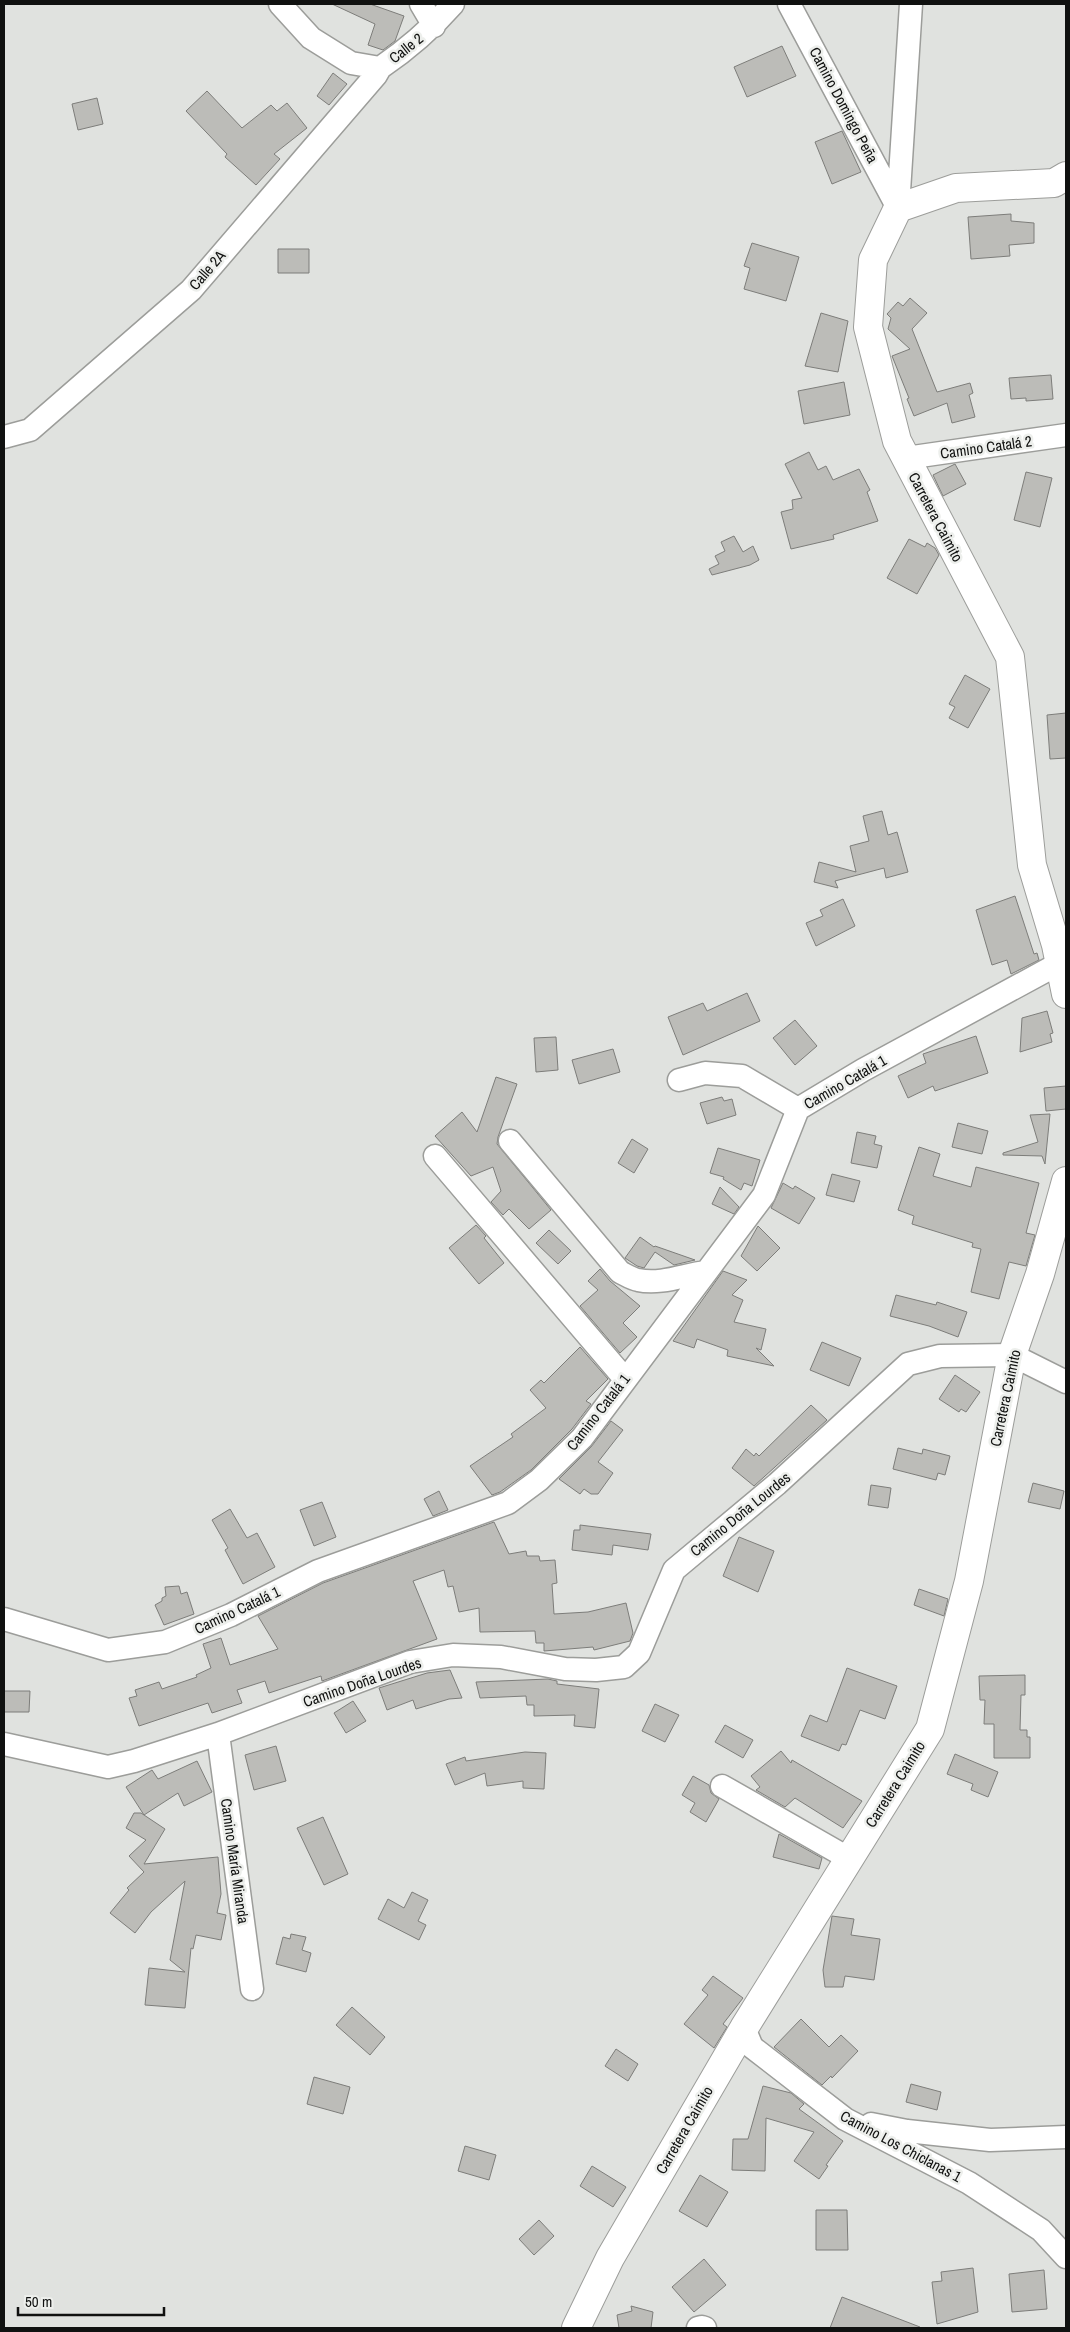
<svg xmlns="http://www.w3.org/2000/svg" width="1070" height="2332" font-family="'Archivo Narrow',sans-serif">
  <style>
    .building { fill: #bcbcb8; stroke: #7d7d7a }
    .lines { fill: none; stroke-linecap: round; stroke-linejoin: round }
    .minor-casing { stroke: #9c9d9a; stroke-width: 25 }
    .tertiary-casing { stroke: #9c9d9a; stroke-width: 30 }
    .minor { stroke: #fff; stroke-width: 22 }
    .tertiary { stroke: #fff; stroke-width: 28 }
    .labels { text-anchor: middle; dominant-baseline: central; stroke-width: 5; stroke-linejoin: round; paint-order: stroke }
    .street-label { font-size: 15px; fill: #101110; stroke: #edefec }
  </style>
  <rect width="100%" height="100%" fill="#e0e2df"/>
  <path class="building" d="M332,4H370L404,16L395,41L383,50L368,45L375,24Z
    M782,46L796,76L747,97L734,67Z
    M333,73L347,84L329,105L317,96Z
    M207,91L242,128L271,105L277,111L287,103L307,128L274,154L280,159L256,185L225,157L227,154L186,111Z
    M97,98L103,124L78,130L72,104Z
    M842,131L861,172L832,184L815,142Z
    M1011,214V221L1034,223V243L1009,245L1010,256L971,259L968,217Z
    M752,243L799,257L786,301L744,289L750,268L744,266Z
    M278,249H309V273H278Z
    M910,298L927,313L912,329L937,392L970,383L973,393L969,395L975,417L952,423L947,403L914,416L907,399L909,398L892,356L910,349L888,329L891,318L887,314L898,302L903,306Z
    M821,313L848,321L838,372L805,366Z
    M1051,375L1053,399L1026,401V398L1011,399L1009,378Z
    M844,382L850,415L804,424L798,391Z
    M809,452L818,470L826,466L833,480L859,469L870,490L867,492L878,521L833,535L834,539L791,549L781,512L793,509L792,500L802,498L785,464Z
    M955,464L966,484L943,496L933,475Z
    M1026,472L1052,478L1040,527L1014,520Z
    M734,536L743,552L753,546L759,560L750,565L712,575L709,569L719,564L715,556L725,551L721,542Z
    M909,539L925,547L927,543L935,548L939,555L917,594L887,578Z
    M965,675L990,689L968,728L949,718L955,707L949,704Z
    M1066,713V758L1050,759L1047,715Z
    M882,811L888,835L897,832L908,872L886,878L884,868L835,881L838,888L814,882L819,862L856,872L850,846L869,841L863,816Z
    M1015,896L1034,954L1037,953L1039,960L1011,974L1007,960L992,965L976,910Z
    M843,899L855,926L816,946L806,923L823,916L820,910Z
    M747,993L760,1021L683,1055L668,1017L703,1003L707,1011Z
    M1047,1011L1053,1033L1050,1034L1052,1042L1020,1052L1022,1018Z
    M795,1020L817,1046L795,1065L773,1038Z
    M976,1036L988,1073L935,1091L933,1086L908,1098L898,1076L926,1063L923,1054Z
    M556,1037L558,1070L536,1072L534,1038Z
    M613,1049L620,1072L579,1084L572,1060Z
    M496,1077L517,1084L498,1137L497,1144L551,1210L529,1229L509,1209L503,1215L491,1202L501,1191L493,1167L471,1176L435,1136L462,1112L477,1132Z
    M1066,1086V1109L1046,1111L1044,1088Z
    M722,1097L724,1101L732,1099L736,1115L707,1124L700,1103Z
    M1050,1114L1045,1164L1042,1156L1003,1155V1153L1038,1142L1030,1115Z
    M958,1123L988,1131L982,1154L952,1147Z
    M857,1132L876,1136L874,1144L882,1146L877,1168L851,1163Z
    M632,1139L648,1149L634,1173L618,1163Z
    M919,1147L940,1154L933,1176L971,1187L976,1167L1039,1183L1026,1233L1035,1235L1026,1266L1009,1262L999,1299L971,1292L981,1249L972,1247L973,1243L912,1224L914,1216L898,1210Z
    M718,1148L760,1160L752,1186L744,1183L741,1190L723,1179L724,1177L710,1173Z
    M832,1174L860,1181L854,1202L826,1195Z
    M783,1183L793,1189L795,1186L815,1198L799,1224L771,1208Z
    M720,1187L739,1207L734,1214L712,1204Z
    M476,1225L486,1236L484,1238L504,1263L479,1284L449,1248Z
    M758,1226L780,1248L757,1271L741,1256Z
    M549,1230L571,1251L558,1264L536,1243Z
    M640,1237L654,1247L655,1246L695,1260L674,1265L655,1252L644,1268L637,1266L625,1258Z
    M600,1269L610,1281L640,1306L623,1323L637,1337L620,1353L580,1306L598,1290L588,1281Z
    M723,1271L747,1280L732,1295L743,1300L734,1322L766,1329L761,1350L756,1348L774,1366L727,1356L728,1350L697,1339L694,1348L673,1341Z
    M896,1295L936,1305L937,1302L967,1312L958,1337L929,1326L890,1316Z
    M822,1342L861,1358L849,1386L810,1370Z
    M580,1347L608,1379L586,1401L591,1404L572,1429L531,1470L500,1492L492,1495L470,1466L513,1437L511,1434L546,1408L530,1390L541,1380L544,1383Z
    M955,1375L980,1392L966,1412L961,1409L959,1412L939,1399Z
    M811,1405L827,1420L754,1486L732,1468L746,1449L754,1456L756,1453L759,1456Z
    M611,1421L623,1430L598,1462L613,1473L598,1494H591L584,1489L580,1494L559,1479L591,1447Z
    M898,1448L922,1454L923,1449L950,1456L945,1475L938,1473L936,1480L893,1469Z
    M1033,1483L1064,1491L1060,1509L1028,1502Z
    M871,1485L891,1488L888,1508L868,1505Z
    M439,1491L448,1510L433,1516L424,1499Z
    M322,1502L336,1537L314,1546L300,1510Z
    M230,1509L247,1538L257,1533L275,1567L243,1584L225,1550L228,1548L212,1520Z
    M494,1522L509,1554L526,1551L527,1556H539L540,1561L555,1560L557,1583L552,1584L554,1614L588,1612L626,1603L633,1633L630,1641L594,1650L593,1647L544,1651V1643H536L535,1631L480,1632L479,1608L459,1612L453,1586L448,1587L444,1570L413,1581L437,1639L322,1681L321,1676L269,1693L265,1681L237,1690L242,1703L212,1713L208,1703L139,1726L129,1698L137,1696L135,1690L159,1682L162,1689L197,1677L196,1675L211,1668L203,1644L221,1638L230,1665L278,1649L258,1616L323,1583Z
    M580,1525L651,1534L648,1550L613,1545L612,1555L572,1550L574,1530H580Z
    M739,1537L774,1551L758,1592L723,1576Z
    M179,1586L181,1594L187,1592L194,1614L164,1625L155,1605L162,1601V1598L166,1596L165,1587Z
    M919,1589L948,1599L944,1616L914,1605Z
    M847,1668L897,1686L885,1719L860,1710L846,1745L842,1744L839,1751L801,1736L810,1715L827,1722Z
    M450,1670L462,1698L449,1699L416,1709L413,1700L387,1710L379,1688L427,1673Z
    M1025,1675V1695H1021L1020,1730H1027V1737H1030V1758H994V1724H984L985,1700H980L979,1676Z
    M548,1679L557,1681V1684L599,1689L595,1728L574,1726L575,1715L534,1716V1705H527L526,1696L480,1698L476,1682Z
    M4,1691H30L29,1712H4Z
    M353,1701L366,1721L346,1733L334,1713Z
    M655,1704L679,1715L665,1742L642,1731Z
    M725,1725L753,1740L743,1758L715,1742Z
    M276,1746L286,1781L254,1790L245,1755Z
    M781,1751L791,1763L792,1760L862,1801L843,1828L795,1798L785,1807L756,1790L760,1787L751,1776Z
    M525,1752L546,1753L544,1789L523,1788V1781L487,1786L485,1773L455,1785L446,1764L465,1757L466,1761Z
    M955,1754L998,1772L988,1797L971,1790L973,1784L947,1774Z
    M197,1761L212,1792L184,1806L178,1793L144,1815L126,1787L152,1770L158,1779Z
    M693,1776L709,1785L711,1793L719,1799L706,1822L690,1812L695,1803L682,1795Z
    M134,1813H141L165,1829L144,1864L218,1857L221,1894L217,1913L226,1915L221,1940L196,1935L193,1949L191,1948L185,2008L145,2005L149,1968L185,1972L170,1960L185,1881L151,1912L135,1933L110,1913L129,1890L127,1888L144,1872L129,1856L146,1840L126,1828Z
    M323,1817L348,1874L324,1885L297,1828Z
    M779,1834L822,1858L819,1869L773,1857Z
    M412,1892L428,1900L418,1921L426,1925L419,1940L378,1919L388,1899L404,1908Z
    M832,1916L854,1919L851,1935L880,1939L874,1980L845,1976L843,1987H825L823,1970Z
    M291,1934L306,1937L302,1950L311,1953L306,1972L276,1964L283,1937L290,1939Z
    M713,1976L743,1998L723,2024L727,2027L714,2048L684,2024L708,1995L702,1990Z
    M352,2007L385,2037L370,2055L336,2025Z
    M801,2019L829,2047L841,2035L858,2051L832,2078L831,2076L822,2085L774,2047Z
    M616,2049L638,2064L628,2081L605,2066Z
    M314,2077L350,2087L343,2114L307,2104Z
    M911,2084L941,2092L937,2110L906,2102Z
    M763,2086L791,2093L804,2104L799,2109L843,2141L826,2165L828,2166L819,2179L794,2161L814,2132L766,2118L765,2171L732,2170L733,2139H748Z
    M465,2146L496,2155L489,2180L458,2171Z
    M592,2166L626,2187L613,2207L580,2186Z
    M700,2175L728,2192L707,2227L679,2211Z
    M816,2210H847L848,2250H816Z
    M539,2220L554,2236L534,2255L519,2239Z
    M704,2259L726,2285L694,2312L672,2287Z
    M973,2268L978,2312L937,2324L932,2282L942,2281L941,2272Z
    M1044,2270L1047,2309L1012,2312L1009,2274Z
    M842,2297L920,2327V2328H830Z
    M631,2306L653,2312L651,2328H619L617,2315L632,2311Z"/>
  <g class="lines">
    <defs>
      <path id="minor" d="M280,4L311,38L351,63L380,68C408,49 431,29 453,4
        M421,4L434,26
        M789,4L898,208
        M898,207L911,4
        M4,437L30,430L191,290L376,75L380,68
        M906,458L1066,435
        M679,1080L705,1073L742,1076L798,1109
        M510,1141L620,1272C626,1275 632,1279 638,1280C660,1285 684,1275 705,1272
        M435,1156L625,1379
        M4,1619L108,1650L165,1642L231,1615L318,1571L508,1503L539,1480L582,1438L764,1195L798,1109L863,1070L1060,963
        M218,1734L252,1989
        M4,1744L108,1767L134,1761L218,1734L410,1662L453,1655L501,1657L565,1669L596,1670L624,1667L639,1653L674,1570L777,1484L908,1364L940,1356L1012,1355L1066,1382
        M722,1786L848,1858
        M744,2028L752,2047L845,2119L969,2183L1041,2230L1066,2257
        M871,2124L907,2131L990,2140L1066,2137
        M698,2328L702,2327L705,2328"/>
      <path id="tertiary" d="M1066,176L1054,183L956,188L898,208L873,260L868,327L897,441L1010,657L1032,865L1056,945L1066,994
        M576,2328L610,2258L744,2028L930,1729L969,1581L1012,1355L1040,1274L1066,1181"/>
    </defs>
    <use href="#minor" class="minor-casing"/>
    <use href="#tertiary" class="tertiary-casing"/>
    <use href="#minor" class="minor"/>
    <use href="#tertiary" class="tertiary"/>
  </g>
  <g class="labels">
    <g class="street-label">
      <text transform="translate(406 48) rotate(-38)">Calle 2</text>
      <text transform="translate(844 105) rotate(62)">Camino Domingo Peña</text>
      <text transform="translate(207 270) rotate(-49)">Calle 2A</text>
      <text transform="translate(986 447) rotate(-8)">Camino Catalá 2</text>
      <text transform="translate(936 517) rotate(62)">Carretera Caimito</text>
      <text transform="translate(845 1082) rotate(-30)">Camino Catalá 1</text>
      <text transform="translate(1005 1398) rotate(-78)">Carretera Caimito</text>
      <text transform="translate(598 1412) rotate(-52)">Camino Catalá 1</text>
      <text transform="translate(740 1514) rotate(-39)">Camino Doña Lourdes</text>
      <text transform="translate(237 1610) rotate(-25)">Camino Catalá 1</text>
      <text transform="translate(362 1682) rotate(-19)">Camino Doña Lourdes</text>
      <text transform="translate(895 1784) rotate(-58)">Carretera Caimito</text>
      <text transform="translate(235 1861) rotate(82)">Camino María Miranda</text>
      <text transform="translate(684 2130) rotate(-60)">Carretera Caimito</text>
      <text transform="translate(901 2146) rotate(28)">Camino Los Chiclanas 1</text>
    </g>
  </g>
  <rect width="1070" height="2332" fill="none" stroke="#101110" stroke-width="10"/>
  <path d="M18 2307v8h146v-8" fill="none" stroke="#101110" stroke-width="2.5"/>
  <text x="25" y="2307" font-size="15" fill="#101110" stroke="#edefec" stroke-width="4" paint-order="stroke">50 m</text>
</svg>
